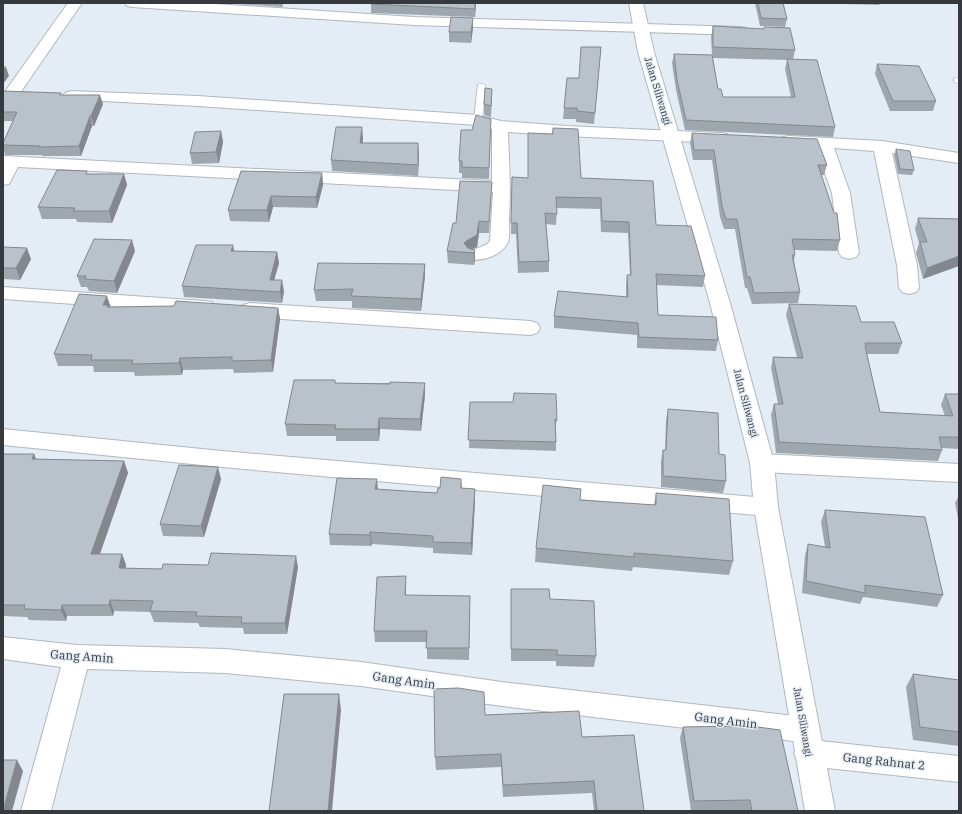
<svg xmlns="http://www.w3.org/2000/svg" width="962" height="814" font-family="'IBM Plex Serif',serif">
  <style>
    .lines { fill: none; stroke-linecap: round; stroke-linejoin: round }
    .service-casing { stroke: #afb8c0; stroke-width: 1 }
    .minor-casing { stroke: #afb8c0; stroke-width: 2 }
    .tertiary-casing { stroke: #afb8c0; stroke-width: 2 }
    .service { fill: #fff; fill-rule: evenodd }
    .minor { fill: #fff; fill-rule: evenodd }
    .tertiary { fill: #fff; fill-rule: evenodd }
    .wall { fill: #9fa7ae; fill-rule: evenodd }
    .shaded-wall { fill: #82888d }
    .building { fill: #b9c2ca; stroke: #82888d }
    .labels { text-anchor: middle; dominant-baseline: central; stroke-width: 3; stroke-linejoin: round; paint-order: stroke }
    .street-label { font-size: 10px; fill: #36393d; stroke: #e4ecf5 }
    .near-street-label { font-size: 12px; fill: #36393d; stroke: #e4ecf5 }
  </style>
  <rect width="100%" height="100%" fill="#e4ecf5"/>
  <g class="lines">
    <defs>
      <path id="service" d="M954,78H959V83L954,82Z
        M478,84H484L485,86L482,120L478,122L474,120Z"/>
      <path id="minor" d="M68,3H82L18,96L12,98L6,96L4,93Z
        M125,3H200L414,17L741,27L746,28L748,31L746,34L741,35L414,25L132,7L127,6Z
        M71,91L198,96L478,115L501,121L566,126L721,133L727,134L729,138L727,142L721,143L566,136L508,132C509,161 511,191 509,220C509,227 510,236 508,242C503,255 482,262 469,259L466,255C472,247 484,249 490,241L493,192L18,167L9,184L3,185V156L492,181V129L477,125L198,106L65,99L63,96L65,93Z
        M789,136L882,141L959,153V163L892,153L917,265L919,288L916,292L909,294L902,292L899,288L897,265L874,151L834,148L850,193L859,253L856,257L849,259L842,257L839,253L832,193L816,148L783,145L781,141L783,137Z
        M3,287L205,301L212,302L215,307L212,312L205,313L3,299Z
        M250,303L530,321L537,323L540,328L537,333L530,335L250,317L243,315L240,310L243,305Z
        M3,429L222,451L766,498L774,501L778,507L774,513L766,516L222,467L3,445Z
        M762,454L959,464V482L762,472L754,469L750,463L754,457Z
        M3,637L77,645L225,649L361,662L502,682L804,717L814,721L818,730L814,739L811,740L959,756V782L808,766L798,762L794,753L798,744L801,742L502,706L361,686L225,673L87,669L51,811H21L61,667L3,659Z"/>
      <path id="tertiary" d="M629,3H643L654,52L730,303L774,463L778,507L835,811H805L754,507L750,463L710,303L638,52Z"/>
    </defs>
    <use href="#service" class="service-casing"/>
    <use href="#minor" class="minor-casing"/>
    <use href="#tertiary" class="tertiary-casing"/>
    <use href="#service" class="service"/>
    <use href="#minor" class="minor"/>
    <use href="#tertiary" class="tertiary"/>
  </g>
  <path class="wall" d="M223,3H284L282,7Z
    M371,3H476L475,17L371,13Z
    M755,3H783L787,19L785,27L760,26Z
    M811,3H880L879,5Z
    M713,26L764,29V27L795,50L793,60L835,127L833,137L685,130L676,90L672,63L674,54L712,55L711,37ZM713,58L787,60L785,69L791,97H723L718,89Z
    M473,28L471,43L449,42V32Z
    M601,47L594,124L576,122V119H563L564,108L579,78Z
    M877,64L936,101L933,111H890L875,74Z
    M492,89V100L491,117L484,115V104Z
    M3,91L61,93V95L103,104L94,126H92L81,156H42V155H5L3,148V143L13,121H3Z
    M553,128L581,178L656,225L705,276L703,287L656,285L658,315L718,340L716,351L637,348V335L554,328V316L626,297V286L627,275H630L628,233L601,232L600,209L557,208L556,225L546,224L549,261V272L518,273L516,234H511L512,177L528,178V133L552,134Z
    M472,130H490L489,179L462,178V173H459V161Z
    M221,131L223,142L219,163L192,164L190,153Z
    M692,133L827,165L824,175H821L840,240L837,251L794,250L795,255L794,261L800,292L798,303L752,304L747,288H745L735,229H724L720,217L712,160H693L690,143Z
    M363,138V143L419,154L418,176L332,171L331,160Z
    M896,149L914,170L912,175L898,174L894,155Z
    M322,173L323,185L317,208L273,207L269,222L230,221L228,210Z
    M88,174H124L127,185L112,223L77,222L76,219H42L38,207Z
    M492,182L489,233H479L477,247L472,249L475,250L474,265L448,263L447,251L456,223Z
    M918,218L959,219L923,279L916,253L919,243L915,229Z
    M3,247L31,259L20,280L3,279Z
    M135,251L117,293L89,291L87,287H81L77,276Z
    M234,251L277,252L279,263L274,280L284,291L282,303L184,297L182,286Z
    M425,264V276L421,311L352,308V301H316L314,290Z
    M789,304L861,322L902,343L898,354H867L880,412L945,416L941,405L945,394H959V449L942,448V450L938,461L776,453L771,415L774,404H778L771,368L773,357H797L786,315Z
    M110,307L278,308L280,319L273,372L234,373L233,369L183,370L182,375L135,376L134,372H94L93,366H58L54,354Z
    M336,383H425V395L421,431L380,429L379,441H336V436H287L285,424Z
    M470,402L557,420L555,428L556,442V451L469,448Z
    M668,409L719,454L726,481L723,493L661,487V461L663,450H665L666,420Z
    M3,454H34L36,459L124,461L128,473L100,554H122L126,565V568L162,569L298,567L287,634H244L243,628L200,627L198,623L154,622L150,612L114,611L113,616H67L66,621L29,620L27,617L3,616Z
    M221,479L204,537L163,536L160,524Z
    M461,479L462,488L475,489V500L472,555L433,553V548L372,544L371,546L330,545L329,534L437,493L440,488Z
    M656,493L733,561L729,575L633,567L632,571L535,562L536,548L580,500L654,505Z
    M959,495V523L955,503Z
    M825,510L943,595L937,607L863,597L860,604L802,593L805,555L808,544L825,547L821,522Z
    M406,588V595L470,608L469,660L427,659V642H375L374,631Z
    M511,589L550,599L596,656L594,667L556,666V661H511Z
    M913,674L959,680V746L913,740L906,687Z
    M485,715L582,737L644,811H594L592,793L503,797L501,767L436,770L435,757Z
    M736,724L798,811H747L746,810L691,811L680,738L683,727L736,726Z"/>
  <path class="shaded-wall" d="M475,3H476L475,17Z
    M473,18V28L471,43V32Z
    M6,67L9,76L3,84V71Z
    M100,95L103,104L94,126L91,116Z
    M90,116L92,126L81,156L79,146Z
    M362,127L363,138L361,154L360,143Z
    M221,131L223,142L219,163L216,152Z
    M418,143L419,154L418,176Z
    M322,173L323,185L317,208L316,197Z
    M124,174L127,185L112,223L109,211Z
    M271,196L273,207L269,222L267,210Z
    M479,221V233L477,247L468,251L464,243Z
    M132,240L135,251L117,293L114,281Z
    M233,245L235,256L231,251Z
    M27,248L31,259L20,280L16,268Z
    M475,250V261L474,265V253Z
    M277,252L279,263L271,291L270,280Z
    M959,256V266L923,279L927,268Z
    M425,264V276L421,311V299Z
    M282,280L284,291L282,303L280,292Z
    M107,296L111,308V316L103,305Z
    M278,308L280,319L273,372L271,360Z
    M180,358L183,370L182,375L179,363Z
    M425,383V395L421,431L420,419Z
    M379,418L380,429L379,441L378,429Z
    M34,454L39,466L32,459Z
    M124,461L128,473L96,565L91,554Z
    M218,467L221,479L204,537L201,526Z
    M377,479L378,491L375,489Z
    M475,489V500L472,555L471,543Z
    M370,532L372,544L371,546L370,535Z
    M122,554L126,565L123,579L119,568Z
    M296,556L298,567L287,634L285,623Z
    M406,576V607L405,595Z
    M110,600L114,611L113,616L109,605Z
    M62,605L67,616L66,621L61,610Z
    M339,694L341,710L332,811H328Z
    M17,760L23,771L12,811H3Z"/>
  <path class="building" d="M371,3H475V9L371,4Z
    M758,3H783L787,19L761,18Z
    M451,17L473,18L471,32H449Z
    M713,26L764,29V27L790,28L795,50L713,47Z
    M581,47H601L595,113L577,111V108H564L567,78H579Z
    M674,54L712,55L718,89H721L723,97H795L787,59L817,60L835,127L686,120L677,80Z
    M877,64L919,66L936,101H893Z
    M3,67H6L3,71Z
    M485,88L492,89L491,106L484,104Z
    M3,91L61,93L60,95H100L91,116H90L79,146L39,147L40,146L3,145V143L17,112H3Z
    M476,115L491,119L489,168L462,167V161H459L461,130H472Z
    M336,127H362L360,143H418V165L331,160Z
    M553,128L578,129L581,178L653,181L656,225L691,226L705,276L656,274L658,315L716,317L718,340L639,337L638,323L554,316L558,291L628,297L627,275H631L629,222L602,221L601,198L556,197L557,214L545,213L549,261L519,262L517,223H511L512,177L528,178V133L553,134Z
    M221,131L216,152L190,153L195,132Z
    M692,133L817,139L827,165H818L834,213H837L840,240L792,239L795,255H792L800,292L754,293L750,277H747L737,219H726L722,206L714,150H694Z
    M896,149L910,151L914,170L900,169Z
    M57,170L87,171L86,174H124L109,211H73L75,208L38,207Z
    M241,171L322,173L316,197L271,196L267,210H228Z
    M460,181L492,182L489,222L479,221L477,235L468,240L464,243L468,248L475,250L474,253L447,251L453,223H456Z
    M918,218L959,219V256L927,268L920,242H927Z
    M94,239L132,240L114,281L85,279L86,276H77Z
    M196,245H233L231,251L277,252L270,280H282L280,292L182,286Z
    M3,247L27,248L16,268H3Z
    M318,263L425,264L421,299L351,296L353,289L314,290Z
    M79,294L107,296L103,305H108L107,307L174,306L176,301L278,308L271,360L232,361V357L180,358L179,363L132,364L133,360H91L92,355L54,354Z
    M789,304L856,306L861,322H894L902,343H865L866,346H865L880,412L953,416L945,394H959V437H939L942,450L779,442L774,404H783L773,357L803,358Z
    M294,380H335V383L390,384V382L425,383L420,419L379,418L378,429H335L336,425L285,424Z
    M514,393L556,394L557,420L555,419L556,442L468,440L470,402H513Z
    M668,409L718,413L719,454L725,455L726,481L663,476V450H666Z
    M3,454H34L32,459L124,461L91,554H122L119,568L162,569L163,564L208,565L211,553L296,556L285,623H241L242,617L196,616L197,612L150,611L153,601L110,600L109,605H62L61,610L24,609L25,605H3Z
    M179,465L218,467L201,526L160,524Z
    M441,477L461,479V488L475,489L471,543L433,542V536L370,532V535L329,534L337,478L377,479L375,489L437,493L438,488H440Z
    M543,485L581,489L580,500L656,505V493L729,499L733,561L634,553V557L536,548Z
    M825,510L925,517L943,595L865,585V593L806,581L808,544L830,548Z
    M406,576L405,595L470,596L469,648H426L427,631H374L377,577Z
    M511,589H549L550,599L594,601L596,656L557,655V650L511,649Z
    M913,674L959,680V732L920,727Z
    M458,688L484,692L485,715L579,711L582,737L634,735L644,811H597L594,781L503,785L501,754L435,757L434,689Z
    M284,694H339L328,811H269Z
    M736,724L780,730L798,811H752L750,800L694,801L683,727L736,726Z
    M3,760H17L3,810Z"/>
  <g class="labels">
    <g class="street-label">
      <text transform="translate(658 91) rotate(73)">Jalan Siliwangi</text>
      <text transform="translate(746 403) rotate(75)">Jalan Siliwangi</text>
      <text transform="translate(803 722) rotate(80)">Jalan Siliwangi</text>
    </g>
    <g class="near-street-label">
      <text transform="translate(82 656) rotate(4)">Gang Amin</text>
      <text transform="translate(404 680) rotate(8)">Gang Amin</text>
      <text transform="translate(726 720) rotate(7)">Gang Amin</text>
      <text transform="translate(884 761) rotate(6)">Gang Rahnat 2</text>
    </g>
  </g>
  <rect width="962" height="814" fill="none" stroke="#36393d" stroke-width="8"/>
</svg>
